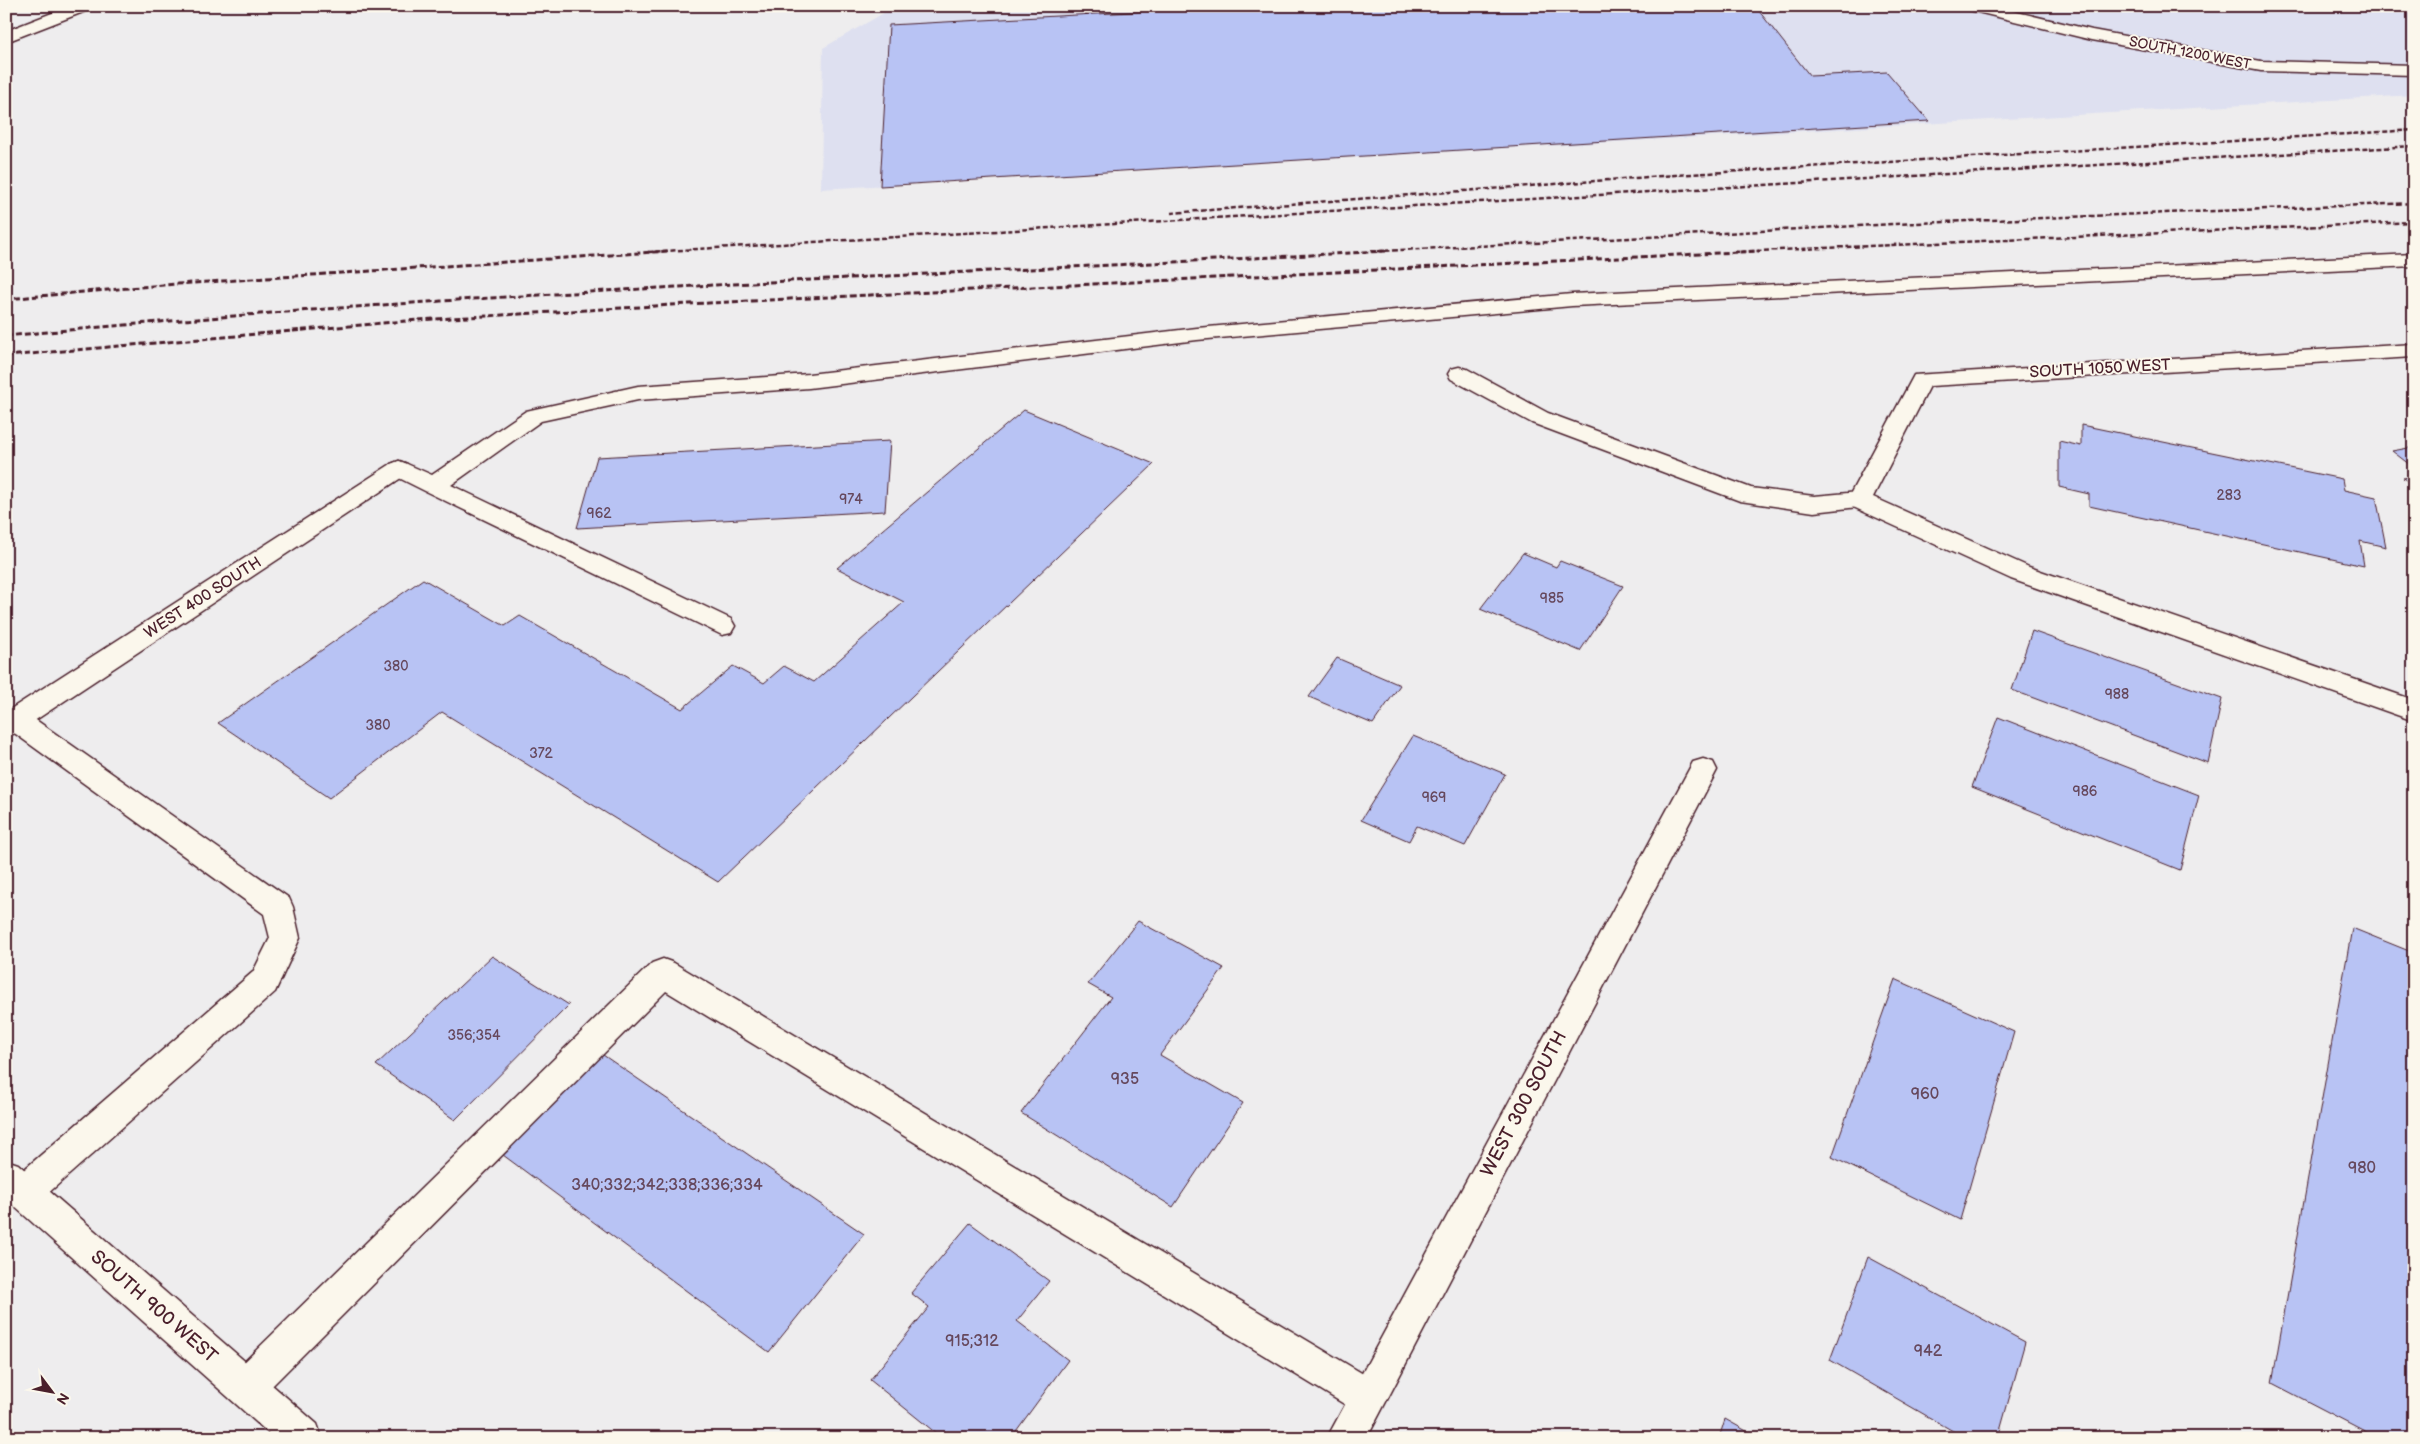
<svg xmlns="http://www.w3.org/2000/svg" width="2420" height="1444" font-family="'Balsamiq Sans',sans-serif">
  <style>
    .built { fill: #dee0f0 }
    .building { fill: #b8c3f4; stroke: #4a1f2b }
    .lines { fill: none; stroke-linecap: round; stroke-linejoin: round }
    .lane-casing { stroke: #4a1f2b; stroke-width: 3 }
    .street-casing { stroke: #4a1f2b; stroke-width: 3 }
    .secondary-casing { stroke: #4a1f2b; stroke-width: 3 }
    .lane { fill: #fbf7ec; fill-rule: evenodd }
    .street { fill: #fbf7ec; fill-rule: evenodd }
    .secondary { fill: #fbf7ec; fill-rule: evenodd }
    .rail-far1 { stroke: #4a1f2b; stroke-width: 2.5; stroke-dasharray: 5 2.5; stroke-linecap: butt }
    .rail { stroke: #4a1f2b; stroke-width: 3; stroke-dasharray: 6 3; stroke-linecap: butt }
    .labels { text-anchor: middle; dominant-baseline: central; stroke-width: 4; stroke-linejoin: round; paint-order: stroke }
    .far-street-label { font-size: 14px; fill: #4a1f2b; stroke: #fbf7ec }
    .number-label { font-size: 14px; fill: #66485d }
    .street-label { font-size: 16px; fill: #4a1f2b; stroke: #fbf7ec }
    .near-number-label { font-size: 16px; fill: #66485d }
    .near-street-label { font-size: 19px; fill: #4a1f2b; stroke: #fbf7ec }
  </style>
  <rect width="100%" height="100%" fill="#eeedee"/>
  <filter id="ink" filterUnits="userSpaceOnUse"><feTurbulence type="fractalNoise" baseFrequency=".02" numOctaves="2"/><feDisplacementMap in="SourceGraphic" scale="10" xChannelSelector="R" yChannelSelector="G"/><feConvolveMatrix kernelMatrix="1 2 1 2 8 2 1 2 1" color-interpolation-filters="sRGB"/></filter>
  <g filter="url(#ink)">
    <path class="built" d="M896,6H2414V95L821,189L823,48Z"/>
    <path class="building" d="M1245,6H1755L1810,76L1887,72L1929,121L880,186L889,25Z
      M1024,410L1154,464L718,882L442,712L329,798L218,723L423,579L505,626L520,616L682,709L733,666L764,683L784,666L814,682L904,602L837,568Z
      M2081,425L2342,479L2344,490L2376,497L2386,547L2360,541L2364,566L2089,506V494L2059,487V441L2081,446Z
      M890,441L885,511L577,528L597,457Z
      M2414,447V468L2392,451Z
      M2414,475V486L2403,478Z
      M1523,553L1556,567L1560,561L1623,586L1580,651L1480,609Z
      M2032,631L2222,699L2208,763L2012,690Z
      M1337,658L1400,685L1373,724L1309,697Z
      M1998,717L2199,795L2180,870L1972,787Z
      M1413,736L1505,774L1465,846L1417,826L1409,841L1361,820Z
      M1138,921L1224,968L1160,1055L1243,1103L1173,1207L1021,1113L1111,997L1088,984Z
      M2352,928L2414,953V1438H2378L2272,1383Z
      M492,956L569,1005L455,1120L376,1065Z
      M1895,979L2014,1032L1960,1220L1832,1157Z
      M603,1055L864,1234L769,1352L503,1155Z
      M970,1223L1049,1281L1017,1321L1068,1360L1011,1438H942L870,1380L929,1307L911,1293Z
      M1868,1257L2025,1342L1998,1438H1965L1830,1360Z
      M1725,1419L1759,1438H1719Z"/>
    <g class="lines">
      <defs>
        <path id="lane" d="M2414,254V266L1572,306L1197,340L809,388L638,400L541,421L451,485L731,619L735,626L731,633L722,635L425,491L391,474L387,469L391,464L399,461L407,464L432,475L526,411L638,386L809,374L1197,328L1572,294Z
          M1459,367L1467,369L1548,413L1751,488L1814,496L1859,492L1867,494L1871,500L1867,506L1814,512L1740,501L1532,423L1451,379L1448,374L1451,369Z
          M16,710L26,713L289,898L293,907L300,938L275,992L36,1204L24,1209L12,1204L7,1192L12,1180L253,972L270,938L264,914L6,727V713Z
          M663,959L674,963L1380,1384L1386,1397L1380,1410L1367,1416L1354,1410L666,991L258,1400L245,1406L232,1400L226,1387L232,1374L652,963Z"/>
        <path id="street" d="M70,6H93L91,9L6,42V31Z
          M1963,6H1992L2092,30L2261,61L2414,65V75L2261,71L2092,40L1965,9Z
          M2414,344V357L1930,386L1873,497L2029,567L2414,700V721L2011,579L1851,506L1847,500L1914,375Z
          M399,461L407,464L411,469L407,474L16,733L6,736V712L391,464Z
          M1703,759L1713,762L1717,770L1367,1438H1327L1693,762Z"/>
        <path id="secondary" d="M6,1160L18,1164L317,1424L322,1438H274L6,1199Z"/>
      </defs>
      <use href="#lane" class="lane-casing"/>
      <use href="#street" class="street-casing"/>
      <use href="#secondary" class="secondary-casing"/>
      <use href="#lane" class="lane"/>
      <use href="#street" class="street"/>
      <use href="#secondary" class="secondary"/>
      <path class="rail-far1" d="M1171,213L1675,175L2414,130
        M648,252L2414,146
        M1363,252L1894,224L2414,203
        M1734,252L2414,222"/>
      <path class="rail" d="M6,299L163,285L669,251
        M6,336C465,291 926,276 1386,251
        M6,356L418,320L689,304L1759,251"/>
    </g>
  </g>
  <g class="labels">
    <g class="far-street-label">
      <text transform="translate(2190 53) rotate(11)">SOUTH 1200 WEST</text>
    </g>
    <g class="number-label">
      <text x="2229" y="495">283</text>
      <text x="851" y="499">974</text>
      <text x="599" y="513">962</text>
      <text x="1552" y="598">985</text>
      <text x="396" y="666">380</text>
      <text x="2117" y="694">988</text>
      <text x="378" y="725">380</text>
      <text x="541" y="753">372</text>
      <text x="2085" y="791">986</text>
      <text x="1434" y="797">969</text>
      <text x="474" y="1035">356;354</text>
    </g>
    <g class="street-label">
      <text transform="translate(2100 369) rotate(-3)">SOUTH 1050 WEST</text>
      <text transform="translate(203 598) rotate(-33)">WEST 400 SOUTH</text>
    </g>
    <g class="near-number-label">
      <text x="1125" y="1079">935</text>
      <text x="1925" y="1094">960</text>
      <text x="2362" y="1168">980</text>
      <text x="667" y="1185">340;332;342;338;336;334</text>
      <text x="972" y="1341">915;312</text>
      <text x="1928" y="1351">942</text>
    </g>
    <g class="near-street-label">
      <text transform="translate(1524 1104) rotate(-62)">WEST 300 SOUTH</text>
      <text transform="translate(154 1307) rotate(41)">SOUTH 900 WEST</text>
    </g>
  </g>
  <rect width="2420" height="1444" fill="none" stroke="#fbf7ec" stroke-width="25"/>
  <rect x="12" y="12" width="2395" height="1419" fill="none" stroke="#4a1f2b" stroke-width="2" filter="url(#ink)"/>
  <g transform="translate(52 1392) rotate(122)" stroke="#fbf7ec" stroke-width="4" paint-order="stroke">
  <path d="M0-4L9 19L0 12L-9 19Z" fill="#4a1f2b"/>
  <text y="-8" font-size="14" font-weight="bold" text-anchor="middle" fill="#4a1f2b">N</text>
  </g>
</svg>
